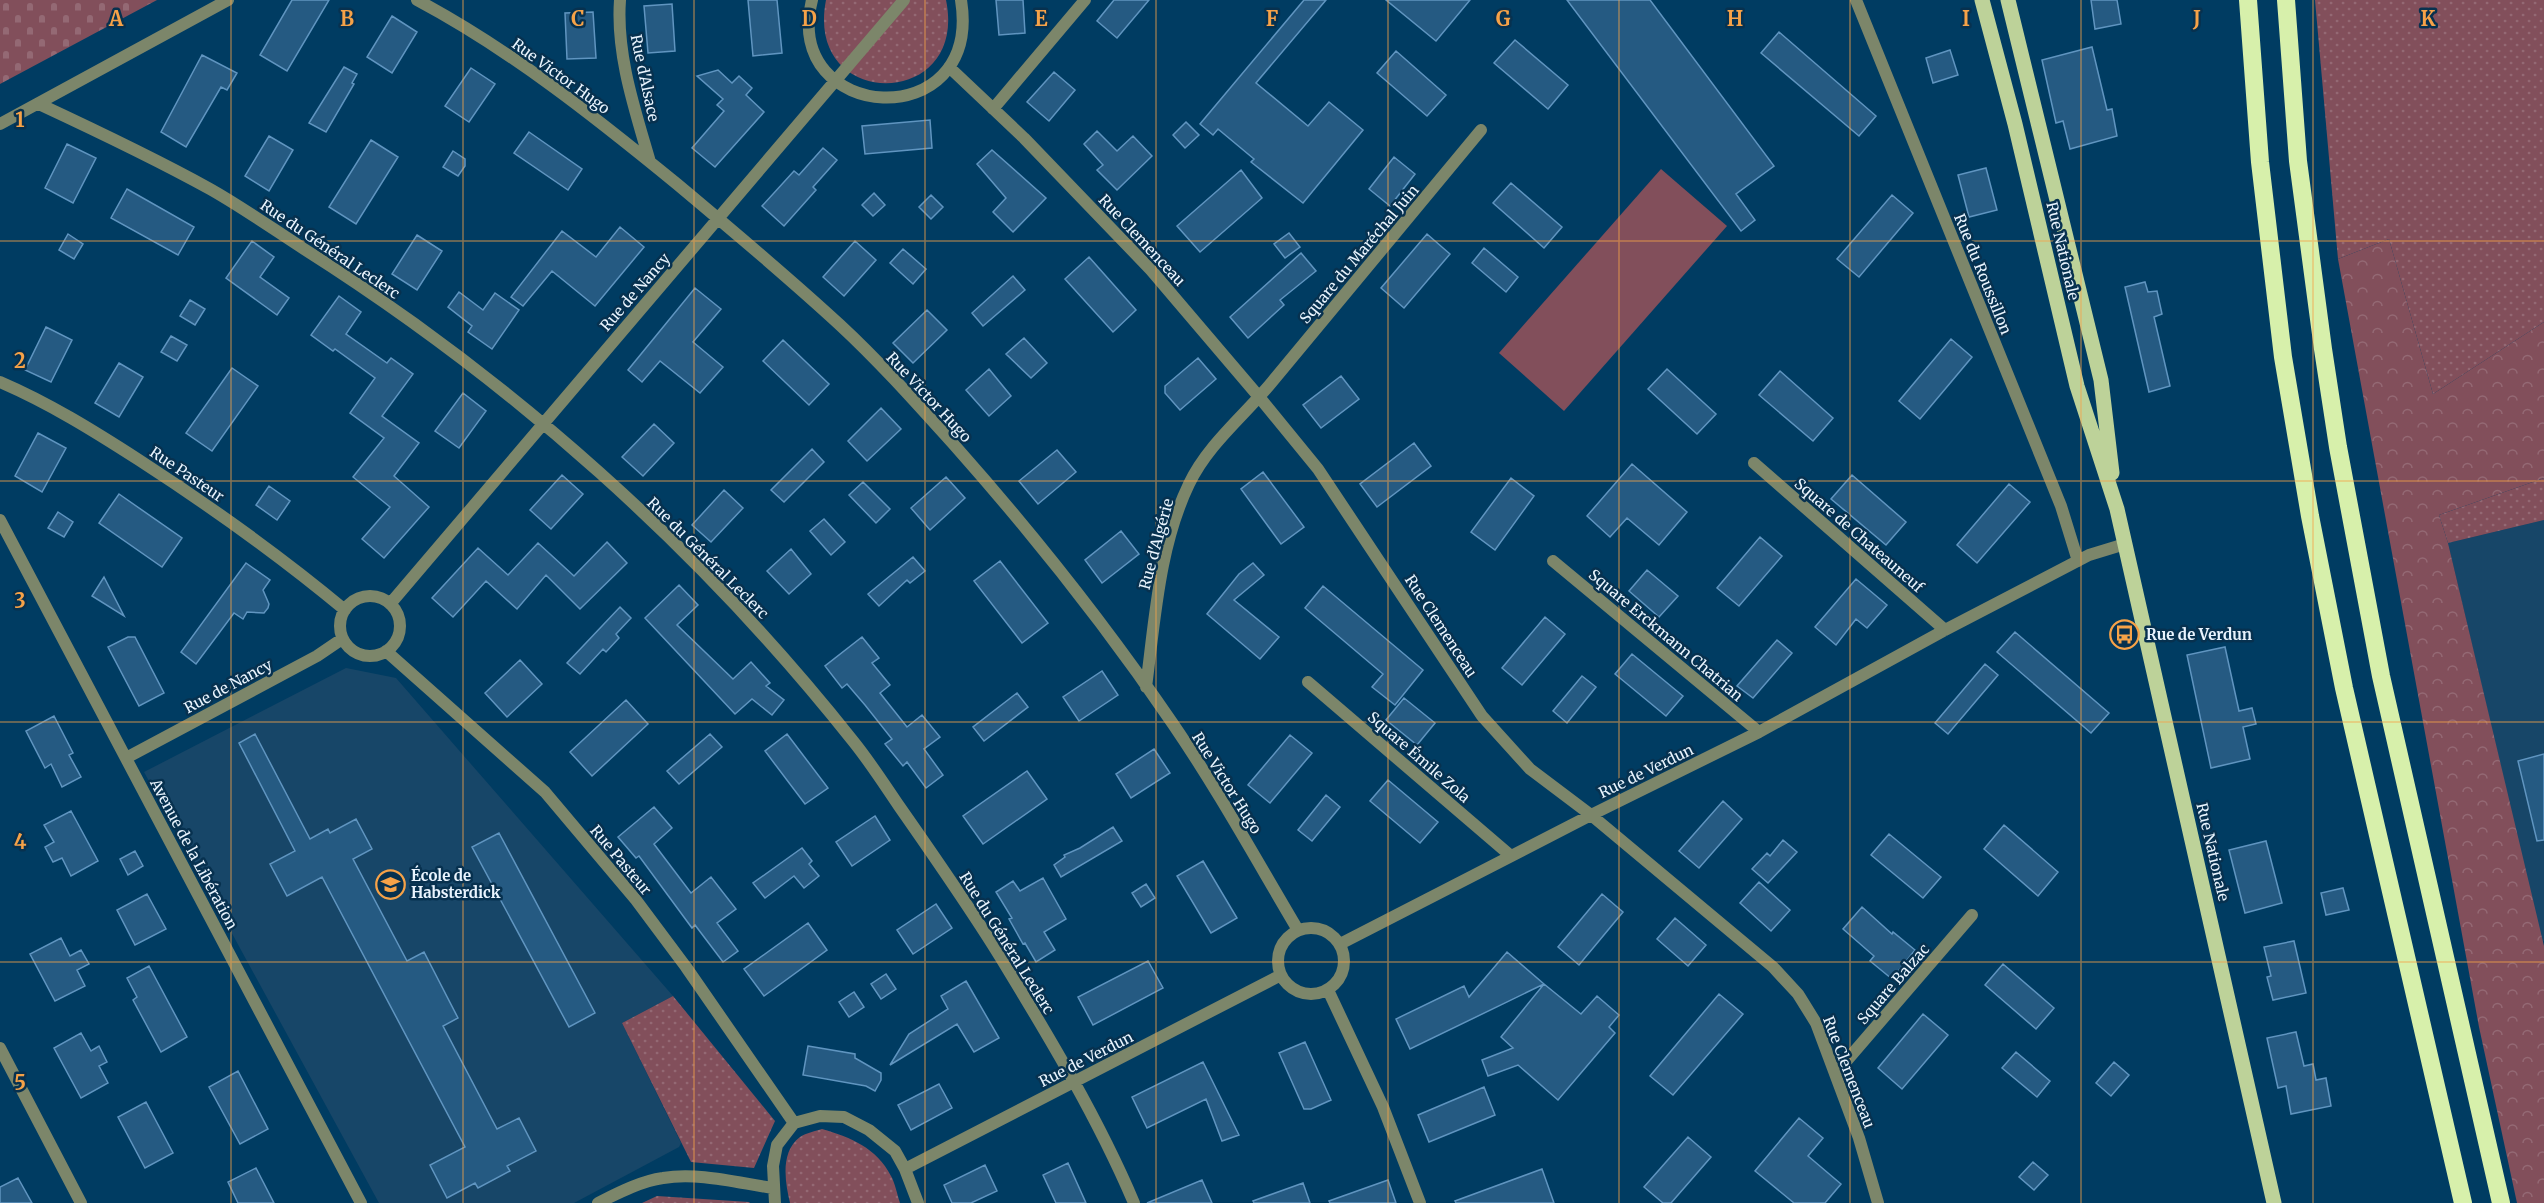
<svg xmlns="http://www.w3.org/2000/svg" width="2544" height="1203" font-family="Merriweather,serif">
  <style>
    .built { fill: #174668 }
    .grass { fill: url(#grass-dots) }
    .forest { fill: url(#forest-crowns) }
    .cemetery { fill: url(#cemetery-stones) }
    .pitch { fill: #824f5b }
    .building { fill: #255a82; stroke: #6095c0; stroke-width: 1.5 }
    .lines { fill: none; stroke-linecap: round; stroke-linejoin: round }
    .minor { stroke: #7c866a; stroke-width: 12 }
    .primary { stroke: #bdd299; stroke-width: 15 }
    .motorway { stroke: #d7f0ab; stroke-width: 18 }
    .grid { fill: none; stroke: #f6a248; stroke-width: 1.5; stroke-opacity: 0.55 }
    .labels { text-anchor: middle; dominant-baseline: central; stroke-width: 5; stroke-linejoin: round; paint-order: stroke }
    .street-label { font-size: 15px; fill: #e9f4fe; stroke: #07314f }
    .poi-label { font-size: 15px; font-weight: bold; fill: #e9f4fe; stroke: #07314f; text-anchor: start }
    .grid-label { font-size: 20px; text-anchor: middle; font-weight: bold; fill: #f6a248; stroke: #07314f; stroke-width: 5; stroke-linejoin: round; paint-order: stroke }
  </style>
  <defs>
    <pattern id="grass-dots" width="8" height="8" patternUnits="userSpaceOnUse" patternTransform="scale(1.5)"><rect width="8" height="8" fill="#824f5b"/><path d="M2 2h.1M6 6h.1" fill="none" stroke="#946974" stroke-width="1.8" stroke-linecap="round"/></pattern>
    <pattern id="forest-crowns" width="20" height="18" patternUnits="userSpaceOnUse" patternTransform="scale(1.5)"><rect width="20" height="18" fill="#824f5b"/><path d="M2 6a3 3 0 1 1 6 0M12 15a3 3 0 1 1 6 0" fill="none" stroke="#946974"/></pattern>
    <pattern id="cemetery-stones" width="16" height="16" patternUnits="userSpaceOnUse" patternTransform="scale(1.5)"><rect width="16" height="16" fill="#824f5b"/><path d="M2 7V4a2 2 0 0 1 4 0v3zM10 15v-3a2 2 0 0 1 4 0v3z" fill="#946974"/></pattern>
  </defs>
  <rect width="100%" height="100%" fill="#003c62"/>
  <path class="built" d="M2544,520V941L2542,942L2448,543Z
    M346,668L396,678L673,996L622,1023L681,1143L679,1147L574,1203H379L144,772Z"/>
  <path class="grass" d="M826,0H946C969,110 804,112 826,0Z
    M2315,0H2544V322L2433,394L2389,239L2338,259Z
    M2544,478V520L2448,543L2439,515Z
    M673,996L775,1121L754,1168L691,1162L622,1023Z
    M822,1129C850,1137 877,1148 891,1176C895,1183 897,1194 900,1203H790C785,1182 780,1152 800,1137C806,1133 816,1131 822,1129Z
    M657,1196L749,1202L750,1203H642Z"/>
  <path class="forest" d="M2389,239L2433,394L2544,322V478L2439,515L2448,543L2544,946V1203H2517L2479,1027L2338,259Z"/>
  <path class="cemetery" d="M0,0H157L0,84Z"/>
  <path class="pitch" d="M1661,169L1727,226L1564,411L1499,353Z"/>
  <path class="building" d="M292,0H329L287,71L260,55Z
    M748,0H777L782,53L753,56Z
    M996,0H1023L1025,33L999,35Z
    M1114,0H1149L1117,38L1097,21Z
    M1304,0H1326L1256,83L1308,126L1329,102L1363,130L1303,203L1251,162L1254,159L1218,129L1213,135L1200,124Z
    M1386,0H1470L1436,41Z
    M1567,0H1650L1774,166L1736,194L1755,220L1741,231Z
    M2091,0H2117L2121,24L2095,29Z
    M672,4L675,51L648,53L644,6Z
    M593,12L596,58L567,59L565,13Z
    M392,16L417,32L392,73L367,57Z
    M1779,32L1876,116L1859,136L1761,53Z
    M1515,40L1568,85L1548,109L1494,63Z
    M2092,47L2107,110L2112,109L2117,136L2070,149L2063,121L2056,123L2042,60Z
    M1950,50L1958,75L1933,83L1926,58Z
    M1396,51L1446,95L1427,116L1377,73Z
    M202,55L237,73L227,90L221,87L186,147L161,132Z
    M344,67L357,74L352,83L354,84L326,132L309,123Z
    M471,68L495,84L469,122L445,106Z
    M718,70L732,83L739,76L752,88L746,95L764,112L715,167L692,148L724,111L717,105L723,99L697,76Z
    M1054,72L1075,90L1049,121L1027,102Z
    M930,120L932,148L865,154L862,126Z
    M1186,122L1199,135L1185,148L1173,135Z
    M1097,131L1117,151L1133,136L1152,156L1117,190L1097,170L1103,165L1084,144Z
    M529,132L582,169L568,190L514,153Z
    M269,136L293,150L269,191L245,176Z
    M371,140L398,157L356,224L329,207Z
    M67,144L96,158L73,203L45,188Z
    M823,148L837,160L813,187L816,190L784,226L762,206L794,171L799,175Z
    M992,150L1046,198L1013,232L993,212L1006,198L977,164Z
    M453,151L465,159V166L458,176L443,167Z
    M1394,157L1415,174L1390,206L1369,189Z
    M1986,168L1997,210L1969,217L1958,175Z
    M1241,170L1262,198L1200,252L1177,226Z
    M1511,183L1562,227L1544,248L1493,203Z
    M127,189L194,227L178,255L111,218Z
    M874,193L885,205L873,216L862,205Z
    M931,195L943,207L931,219L919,207Z
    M1892,195L1913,213L1859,277L1837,259Z
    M620,227L644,247L595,306L552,271L523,306L511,297L562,231L596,257Z
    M1289,233L1300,247L1285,258L1274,244Z
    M68,234L83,244L74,259L59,250Z
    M1427,234L1450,254L1404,308L1381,288Z
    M417,235L442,251L417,290L392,274Z
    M252,241L274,257L260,277L289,298L277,315L226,278Z
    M855,241L876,260L844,296L823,277Z
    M1484,248L1518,277L1506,292L1472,263Z
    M903,249L926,269L913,284L890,263Z
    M1301,253L1316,271L1280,300L1284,305L1248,338L1230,317Z
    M1089,257L1136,310L1113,332L1065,279Z
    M1013,276L1025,290L983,326L972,313Z
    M2145,282L2148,292L2157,291L2162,314L2154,317L2170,386L2149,392L2125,287Z
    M695,288L721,309L693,342L723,367L700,393L660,361L642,382L628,370Z
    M459,292L483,310L495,293L519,310L492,349L468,332L472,326L448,307Z
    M339,296L361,312L346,334L387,363L391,358L413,374L382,416L419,443L394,476L429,507L384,558L362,539L390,507L353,477L384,438L350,413L375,378L335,349L333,351L311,335Z
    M190,300L205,309L195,325L180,316Z
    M927,310L947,330L913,363L893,343Z
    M46,327L72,340L51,382L25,370Z
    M171,336L187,345L177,361L161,352Z
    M1024,338L1047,363L1031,378L1006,354Z
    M1951,339L1972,357L1920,419L1899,401Z
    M783,340L829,384L809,405L763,361Z
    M1198,358L1216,379L1180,410L1165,393V386Z
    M119,363L143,377L119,417L95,403Z
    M232,368L258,386L212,451L186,433Z
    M989,369L1011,396L989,416L966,390Z
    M1667,369L1716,414L1697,434L1648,389Z
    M1780,371L1833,418L1813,441L1759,395Z
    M1341,376L1359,399L1321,428L1303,405Z
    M463,393L486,411L459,448L435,431Z
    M881,408L901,429L867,461L848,441Z
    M654,424L674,443L643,476L622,457Z
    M38,433L66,448L42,492L15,476Z
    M1414,443L1431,466L1377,507L1360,484Z
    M812,449L824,462L784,502L771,490Z
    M1057,450L1076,472L1038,504L1019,481Z
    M1632,464L1687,512L1659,545L1627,518L1610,537L1587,516Z
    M1263,472L1304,527L1281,544L1241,489Z
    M562,475L583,494L551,529L530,510Z
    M1852,475L1906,522L1886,545L1831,499Z
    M946,477L965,498L930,530L911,508Z
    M1511,478L1534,496L1495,550L1471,532Z
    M863,482L890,509L876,523L849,495Z
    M2009,484L2030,502L1977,563L1957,545Z
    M269,486L290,501L277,520L256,505Z
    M724,490L743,508L711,542L692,525Z
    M119,494L182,538L162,567L99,523Z
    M58,512L73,522L64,537L48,528Z
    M824,519L845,542L831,555L810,531Z
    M1121,531L1139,554L1102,583L1085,560Z
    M1760,537L1782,556L1739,606L1717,588Z
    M607,542L627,563L580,609L546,575L517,609L486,581L453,617L432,598L478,548L508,575L538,543L574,576Z
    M791,549L811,574L789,594L767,571Z
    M913,557L925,571L910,583L907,580L879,606L868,594Z
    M1000,561L1048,623L1022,643L974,581Z
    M246,563L270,580L263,590L269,604L268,608L264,613L247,612L243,619L234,613L196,664L181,652Z
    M1253,563L1264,575L1234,600L1279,637L1260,659L1207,614L1239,574Z
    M1647,570L1678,596L1659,617L1629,591Z
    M104,577L124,616L92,596Z
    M1856,579L1887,605L1867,628L1856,619L1836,645L1815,627Z
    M679,585L698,605L677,625L733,679L751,662L770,683L766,686L784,700L772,715L752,699L735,714L645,618Z
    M1323,586L1423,670L1395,705L1372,687L1383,674L1305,608Z
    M620,607L631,618L616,634L619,638L606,652L603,649L580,674L567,663Z
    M1545,617L1565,634L1522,685L1502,668Z
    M2015,632L2109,713L2091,733L1997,652Z
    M128,637H135L164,693L139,706L108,647Z
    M862,637L879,658L872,663L890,685L880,693L907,727L922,715L940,737L924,749L943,775L926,788L907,762L903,766L885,744L892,739L865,705L847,684L842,688L825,666Z
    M1777,640L1792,653L1753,698L1737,686Z
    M2225,647L2239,711L2252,708L2256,724L2243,727L2250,759L2211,768L2187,655Z
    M1632,654L1683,696L1666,716L1615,674Z
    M520,660L542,684L507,717L485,693Z
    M1985,664L1998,675L1948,734L1935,723Z
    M1102,671L1118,695L1079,721L1063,697Z
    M1582,676L1596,687L1567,723L1553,711Z
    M1017,693L1028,707L984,741L973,727Z
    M1404,698L1435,723L1417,745L1386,720Z
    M626,700L648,724L592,776L570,752Z
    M54,716L73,753L69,755L81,777L62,787L51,764L45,768L26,731Z
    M255,734L310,839L328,829L330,833L356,819L372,849L353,859L407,961L424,952L458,1018L443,1026L497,1129L519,1118L536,1151L507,1166L510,1171L478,1188L475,1183L447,1198L430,1165L465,1147L322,877L287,896L270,864L295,851L239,743Z
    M710,734L722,747L679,784L667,771Z
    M787,734L828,788L805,804L765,751Z
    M1290,735L1312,753L1270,803L1248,785Z
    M1154,749L1170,773L1131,798L1116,774Z
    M2544,754V840L2537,841L2518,761Z
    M1027,771L1047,799L983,844L963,816Z
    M1388,780L1438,822L1420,843L1370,801Z
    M1326,795L1340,807L1312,841L1298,830Z
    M1723,801L1742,819L1699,868L1679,851Z
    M654,807L672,828L654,844L691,893L711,877L736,909L717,923L738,951L723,962L695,925L692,928L639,856L636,858L618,837Z
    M71,811L98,861L71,876L62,858L53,862L45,847L54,842L44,825Z
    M875,816L890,840L852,866L836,842Z
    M2004,825L2058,872L2038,896L1984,849Z
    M1113,827L1122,841L1061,877L1054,865L1065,857L1064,855L1080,848Z
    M499,833L595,1013L569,1027L472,847Z
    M1889,834L1941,877L1923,898L1871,855Z
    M1783,840L1797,852L1768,883L1752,869L1767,853L1770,856Z
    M2266,841L2282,903L2245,913L2229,850Z
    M802,848L812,861L809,864L819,876L804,888L794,876L765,898L753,883Z
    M135,851L143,866L128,875L120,859Z
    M1203,861L1237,918L1211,933L1177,876Z
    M1043,878L1066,919L1044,932L1055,950L1036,962L1025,943L1023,944L1009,919L1012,918L996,892L1013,881L1020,891Z
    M1759,882L1790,910L1771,931L1740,903Z
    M1146,884L1155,898L1141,907L1132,893Z
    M2343,888L2349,910L2326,915L2321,893Z
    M147,894L166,929L135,945L117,910Z
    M1602,894L1623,912L1579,965L1558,947Z
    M936,904L952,928L913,954L897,930Z
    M1862,907L1892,934L1893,932L1915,950L1892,979L1870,961L1874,956L1843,929Z
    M1675,918L1706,945L1688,966L1657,939Z
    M808,923L827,950L764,996L744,969Z
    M61,938L70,956L81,950L89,964L77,970L85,986L55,1001L30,954Z
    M2294,941L2306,993L2273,1000L2267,977L2271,976L2264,947Z
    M1507,952L1544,984L1410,1049L1396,1019L1464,986L1469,997Z
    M1148,961L1163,988L1093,1025L1078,997Z
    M2003,964L2054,1008L2036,1029L1985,985Z
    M149,966L187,1037L161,1052L133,1000L137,997L127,978Z
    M886,974L896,989L881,999L871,984Z
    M966,981L999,1038L974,1052L957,1024L890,1065L909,1034L948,1009L941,996Z
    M1544,984L1581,1014L1597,996L1619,1015L1609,1027L1615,1033L1558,1100L1518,1065L1488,1076L1482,1060L1513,1048L1501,1037Z
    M854,992L864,1007L849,1017L839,1002Z
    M1719,994L1743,1014L1673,1095L1650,1076Z
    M1923,1014L1948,1035L1902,1089L1878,1068Z
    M2296,1032L2304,1066L2313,1064L2316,1080L2326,1078L2331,1106L2291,1114L2286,1086L2278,1088L2267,1038Z
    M81,1033L91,1051L99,1046L107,1062L99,1066L108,1083L81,1098L54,1048Z
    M1305,1042L1331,1100L1311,1109H1304L1279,1053Z
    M808,1046L855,1054V1058L881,1073V1080L875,1091L866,1086L803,1075Z
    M2016,1052L2050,1081L2037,1097L2002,1068Z
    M1203,1062L1239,1135L1222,1141L1206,1099L1147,1128L1132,1097Z
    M2114,1062L2129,1075L2111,1096L2096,1083Z
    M238,1071L268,1129L240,1144L209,1087Z
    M939,1084L952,1108L911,1130L898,1105Z
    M1484,1087L1495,1115L1429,1142L1418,1115Z
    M146,1102L173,1153L145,1168L118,1117Z
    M1799,1118L1823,1138L1808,1156L1841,1184L1825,1203H1794L1755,1171Z
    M1688,1137L1711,1157L1671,1203H1663L1644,1187Z
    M2033,1162L2048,1175L2034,1190L2019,1177Z
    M1068,1163L1086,1203H1056L1043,1175Z
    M985,1165L997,1191L971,1203H952L944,1185Z
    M256,1168L274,1203H238L228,1182Z
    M1542,1169L1554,1203H1456L1455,1201Z
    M18,1178L32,1203H0V1187Z
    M1202,1180L1212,1203H1147Z
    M1388,1180L1396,1203H1330L1329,1201Z
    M1303,1183L1310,1203H1254L1253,1201Z"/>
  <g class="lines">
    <path class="minor" d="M417,0C511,50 595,117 677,184C732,230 787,276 840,325C881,363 919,406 956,447C1034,535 1107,627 1173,724C1218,790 1257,861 1298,930
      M620,0C616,55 635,110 650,162
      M812,0C781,123 983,137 961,0
      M1856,0L2061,506L2078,561
      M949,67L1024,138L1151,270L1260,398L1318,469L1482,716L1530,769L1591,815L1773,967L1798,994L1816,1023L1859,1138L1878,1203
      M39,104C97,131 154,158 210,189C242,207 273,229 304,249C512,381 700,548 853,741C870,762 884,784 899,806C934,856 969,906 1001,958C1049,1037 1098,1118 1134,1203
      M993,109L1085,0
      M0,124L228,0
      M0,382C49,403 94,431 139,460C210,506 279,555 345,610
      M1754,463L1945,630
      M0,520L361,1203
      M1553,561L1759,732
      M340 626a30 30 0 1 1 60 0a30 30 0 1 1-60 0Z
      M390,604L904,0
      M386,651L545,792L636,900L686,967L794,1123
      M1308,682L1511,856
      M1146,687C1155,619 1159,546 1189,484C1208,444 1245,415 1272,382C1342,298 1412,214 1481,130
      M126,758L317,656L342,639
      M1278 961a33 33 0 1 1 66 0a33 33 0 1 1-66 0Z
      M1340,944L1591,815L1759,732L1945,630L2089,555L2125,544
      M1328,990L1383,1107L1420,1203
      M0,1048L81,1203
      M1836,1073L1972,915
      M905,1169L1281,975
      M598,1203C618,1193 641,1181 663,1178C698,1172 738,1183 773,1188
      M775,1203L773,1166L777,1145L794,1123L820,1116L844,1117L869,1130L895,1151L905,1169L918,1203"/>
    <path class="primary" d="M1982,0L2015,124L2077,386L2117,509L2274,1203
      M2008,0L2101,380L2112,473"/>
    <path class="motorway" d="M2248,0L2260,162L2283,357L2310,516L2344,688L2463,1203
      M2286,0L2298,161L2323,349L2338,447L2381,676L2501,1203"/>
  </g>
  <path class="grid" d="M231,0V1203M463,0V1203M694,0V1203M925,0V1203M1156,0V1203M1388,0V1203M1619,0V1203M1850,0V1203M2081,0V1203M2313,0V1203M0,241H2544M0,481H2544M0,722H2544M0,962H2544"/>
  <defs>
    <symbol id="bus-ring" viewBox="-11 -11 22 22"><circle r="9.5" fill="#07314f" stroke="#f6a248" stroke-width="1.5"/><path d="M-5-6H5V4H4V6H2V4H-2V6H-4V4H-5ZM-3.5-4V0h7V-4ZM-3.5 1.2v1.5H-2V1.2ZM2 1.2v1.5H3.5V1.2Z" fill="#f6a248"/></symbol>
    <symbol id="school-ring" viewBox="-11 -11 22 22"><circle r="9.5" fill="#07314f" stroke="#f6a248" stroke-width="1.5"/><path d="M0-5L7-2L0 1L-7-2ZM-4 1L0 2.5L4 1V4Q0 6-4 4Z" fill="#f6a248"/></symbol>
  </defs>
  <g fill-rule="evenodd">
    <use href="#bus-ring" x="2108" y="618" width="33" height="33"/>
    <use href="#school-ring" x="374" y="868" width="33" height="33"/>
  </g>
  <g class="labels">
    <g class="street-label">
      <text transform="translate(561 76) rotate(36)">Rue Victor Hugo</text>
      <text transform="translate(645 78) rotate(78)">Rue d'Alsace</text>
      <text transform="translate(1142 240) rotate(47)">Rue Clemenceau</text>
      <text transform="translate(330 249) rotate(34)">Rue du Général Leclerc</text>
      <text transform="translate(2063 251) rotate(77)">Rue Nationale</text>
      <text transform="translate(1359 254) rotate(-50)">Square du Maréchal Juin</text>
      <text transform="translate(1983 274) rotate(68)">Rue du Roussillon</text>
      <text transform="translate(635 292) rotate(-49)">Rue de Nancy</text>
      <text transform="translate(929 397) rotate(47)">Rue Victor Hugo</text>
      <text transform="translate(187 474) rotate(34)">Rue Pasteur</text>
      <text transform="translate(1859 535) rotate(41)">Square de Chateauneuf</text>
      <text transform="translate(1156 544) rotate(-75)">Rue d'Algérie</text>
      <text transform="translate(708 558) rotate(45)">Rue du Général Leclerc</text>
      <text transform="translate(1441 626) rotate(57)">Rue Clemenceau</text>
      <text transform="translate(1666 635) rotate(40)">Square Erckmann Chatrian</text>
      <text transform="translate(228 686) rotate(-28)">Rue de Nancy</text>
      <text transform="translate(1419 757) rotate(41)">Square Émile Zola</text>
      <text transform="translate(1646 771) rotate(-26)">Rue de Verdun</text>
      <text transform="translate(1227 783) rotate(58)">Rue Victor Hugo</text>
      <text transform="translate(2213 852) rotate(77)">Rue Nationale</text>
      <text transform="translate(194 854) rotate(62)">Avenue de la Libération</text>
      <text transform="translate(621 860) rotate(50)">Rue Pasteur</text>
      <text transform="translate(1007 943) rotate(58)">Rue du Général Leclerc</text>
      <text transform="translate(1893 984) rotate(-49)">Square Balzac</text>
      <text transform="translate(1086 1059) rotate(-27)">Rue de Verdun</text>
      <text transform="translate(1849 1072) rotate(69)">Rue Clemenceau</text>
    </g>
    <g class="poi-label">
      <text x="2146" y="634">Rue de Verdun</text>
      <text x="411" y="875">École de<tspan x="411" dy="17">Habsterdick</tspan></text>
    </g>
  </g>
  <g class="grid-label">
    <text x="116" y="26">A</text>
    <text x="347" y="26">B</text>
    <text x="578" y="26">C</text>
    <text x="809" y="26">D</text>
    <text x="1041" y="26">E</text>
    <text x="1272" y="26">F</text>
    <text x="1503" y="26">G</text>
    <text x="1735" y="26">H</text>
    <text x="1966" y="26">I</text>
    <text x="2197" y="26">J</text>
    <text x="2428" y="26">K</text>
    <text x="20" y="127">1</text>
    <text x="20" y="368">2</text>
    <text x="20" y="608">3</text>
    <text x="20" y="849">4</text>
    <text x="20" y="1090">5</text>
  </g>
</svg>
